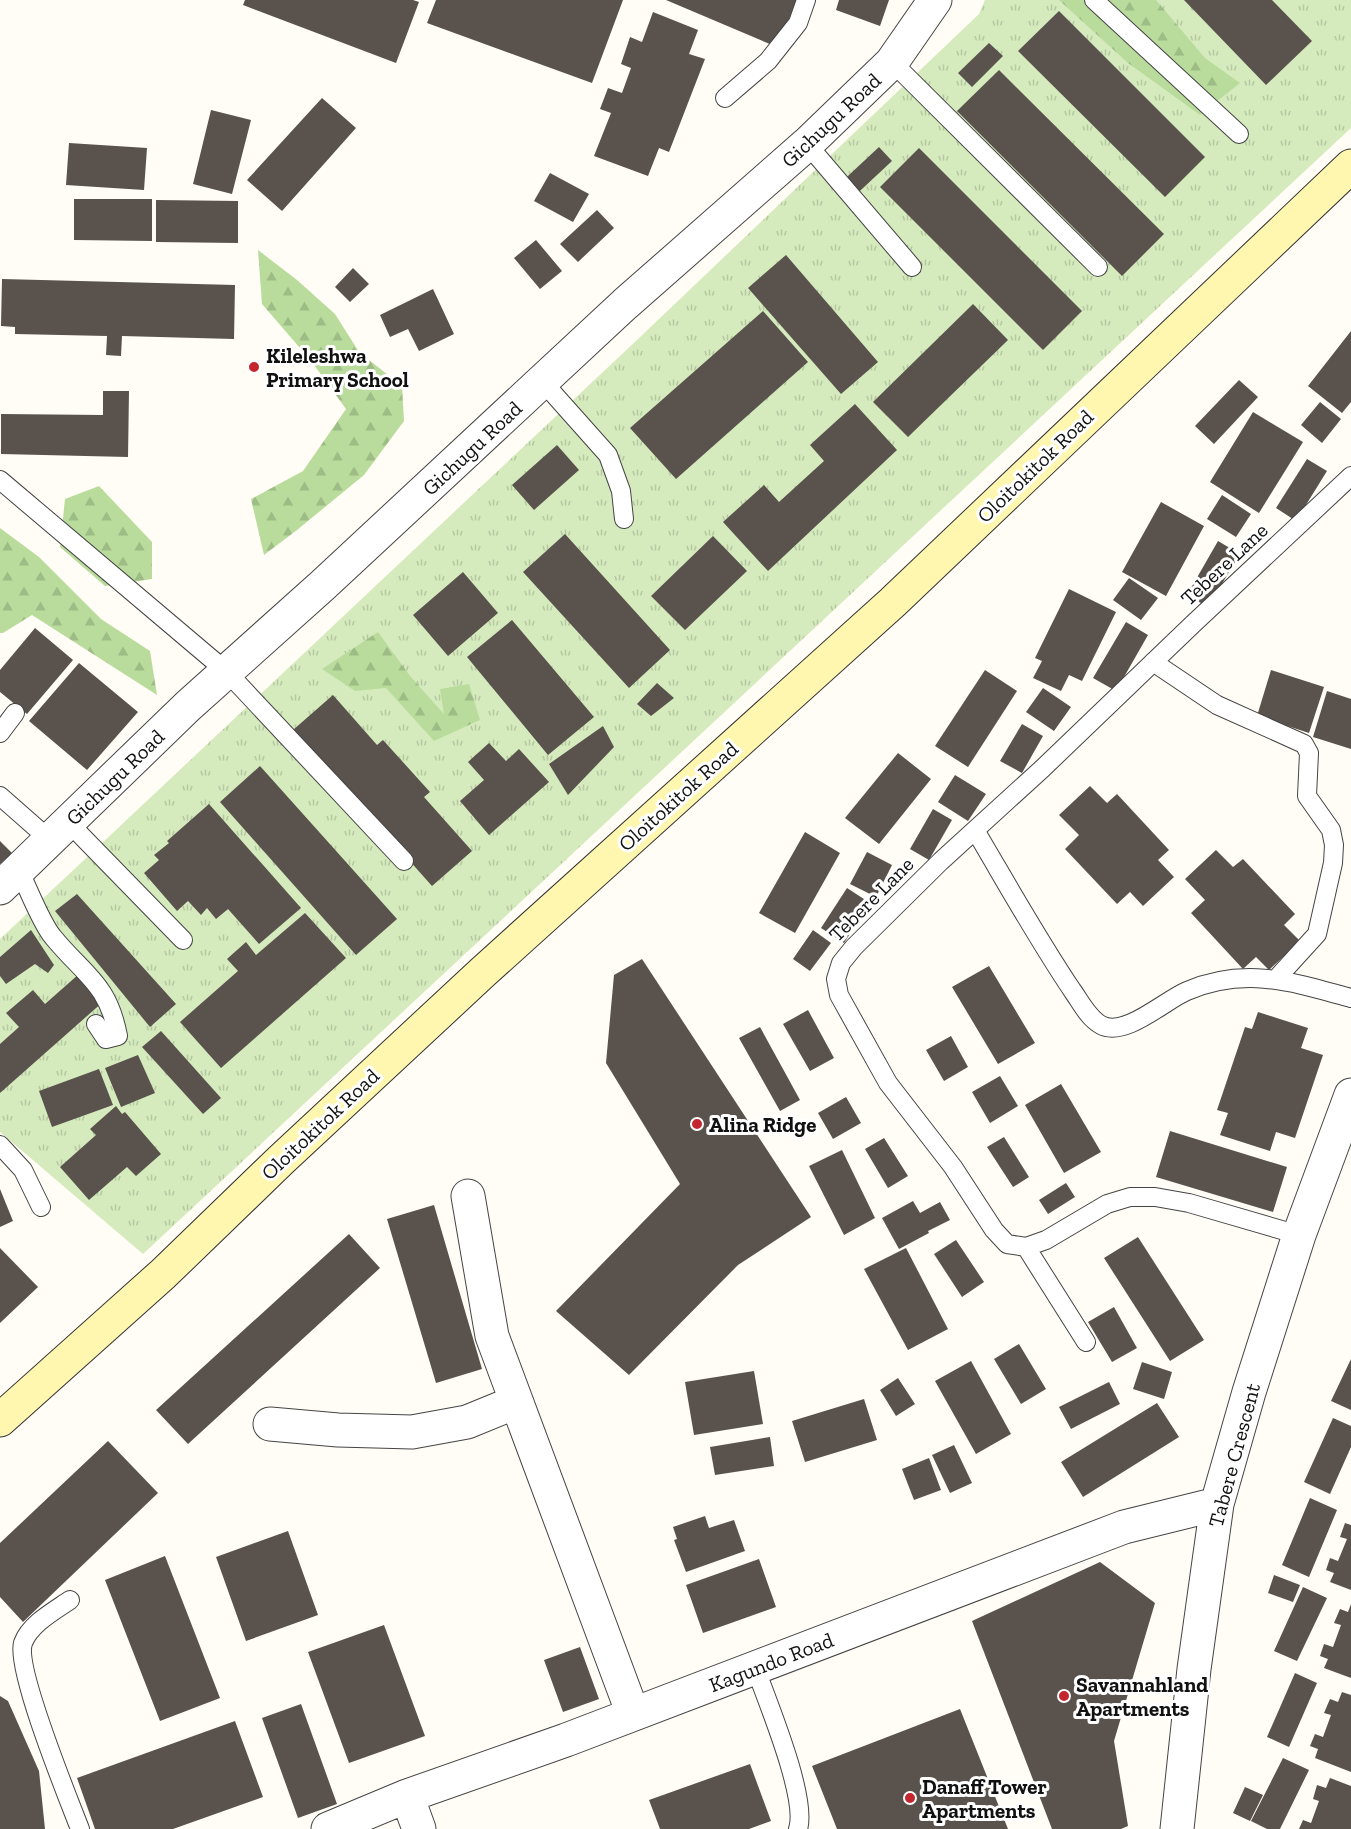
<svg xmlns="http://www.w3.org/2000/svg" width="1351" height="1829" font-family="'Zilla Slab',serif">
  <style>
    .grass { fill: url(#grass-tufts) }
    .forest { fill: url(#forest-firs) }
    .building { fill: #5a524d }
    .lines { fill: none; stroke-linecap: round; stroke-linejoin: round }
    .lane-casing { stroke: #444; stroke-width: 20 }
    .street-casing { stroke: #444; stroke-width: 35 }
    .secondary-casing { stroke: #333; stroke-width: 35 }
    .lane { stroke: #fff; stroke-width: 18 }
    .street { stroke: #fff; stroke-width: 33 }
    .secondary { stroke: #fff6b0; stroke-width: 33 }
    .poi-dot { fill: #c4262e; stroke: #fff; stroke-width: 2 }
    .labels { text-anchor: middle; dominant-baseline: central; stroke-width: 6; stroke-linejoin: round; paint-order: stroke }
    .street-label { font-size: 21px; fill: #111; stroke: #fff }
    .poi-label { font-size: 21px; font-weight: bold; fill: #111; stroke: #fff; text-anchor: start }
  </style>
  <defs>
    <pattern id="grass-tufts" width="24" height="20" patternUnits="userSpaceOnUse" patternTransform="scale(1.5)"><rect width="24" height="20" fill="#d5ebbd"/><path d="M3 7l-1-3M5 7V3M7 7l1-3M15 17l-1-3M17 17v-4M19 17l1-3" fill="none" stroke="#b6c8a1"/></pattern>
    <pattern id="forest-firs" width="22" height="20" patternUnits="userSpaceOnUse" patternTransform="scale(1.5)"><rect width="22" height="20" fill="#b9dc9c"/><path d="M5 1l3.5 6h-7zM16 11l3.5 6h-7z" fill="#9ebc85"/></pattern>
  </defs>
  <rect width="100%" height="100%" fill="#fffdf5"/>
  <path class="grass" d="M985,0H1351V128L143,1254L0,1132V939L637,340L979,14Z"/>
  <path class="forest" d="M1059,0H1156L1205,58L1240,83L1200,115L1128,63Z
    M258,250L297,280L335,314L359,352L402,386L404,421L364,475L297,530L264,555L251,499L303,471L346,409L312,362L262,304Z
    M99,486L152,542V579L105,586L60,547L65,499Z
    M0,528L39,557L101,619L150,651L157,695L32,615L3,633H0Z
    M378,632L410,676L444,714L440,689L469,684L480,720L434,741L386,688L355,691L322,669Z"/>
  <path class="building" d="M245,0H413L419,2L396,63L243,5Z
    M436,0H623L592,83L427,23Z
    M666,0H797L777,47Z
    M839,0H889L880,26L836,10Z
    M1184,0H1272L1312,41L1266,85Z
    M1059,11L1205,157L1165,197L1018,51Z
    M653,12L698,30L689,54L705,59L669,152L659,148L648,176L594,156L611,113L600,109L608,88L622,93L631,68L621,64L630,37L642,42Z
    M989,43L1003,56L972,87L958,73Z
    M999,70L1164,234L1122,276L957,111Z
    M322,98L356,128L282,211L247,180Z
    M211,110L251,120L232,194L193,184Z
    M69,143L147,148L144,190L66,185Z
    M879,147L892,161L847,203L834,189Z
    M919,148L1082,311L1043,350L880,187Z
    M550,173L589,194L573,222L534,201Z
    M74,199H152V241L74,240Z
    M156,200L238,201V243L156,242Z
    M597,210L614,228L578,262L560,244Z
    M536,240L562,271L540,289L514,258Z
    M786,255L878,362L841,394L748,288Z
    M353,268L369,284L350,302L335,287Z
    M2,279L235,285L234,339L122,336L121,356L106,355L107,336L15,334V327L1,326Z
    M433,289L454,334L419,351L408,329L390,337L380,315Z
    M973,304L1008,340L908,437L873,402Z
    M763,311L808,362L676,479L630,428Z
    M1351,331V402L1342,413L1308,386Z
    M1239,380L1258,397L1214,444L1195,426Z
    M103,391H129L128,457L1,454V414L103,415Z
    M1320,402L1341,419L1322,443L1301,425Z
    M855,404L897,450L768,571L723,522L764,485L779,502L824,461L810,445Z
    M1253,412L1303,442L1259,513L1210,482Z
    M557,445L579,470L534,510L512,485Z
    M1307,459L1327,471L1296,521L1276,508Z
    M1222,495L1251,514L1236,537L1207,519Z
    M1161,502L1204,526L1166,596L1122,572Z
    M565,534L670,650L629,688L523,572Z
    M713,536L747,571L685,630L651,596Z
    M1218,541L1240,554L1208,607L1187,595Z
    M463,572L498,613L448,656L413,615Z
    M1129,578L1158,598L1141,620L1113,600Z
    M1069,589L1116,612L1082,681L1069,675L1061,691L1033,678L1042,661L1035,658Z
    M512,620L594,717L548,755L467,657Z
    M1126,622L1148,635L1116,691L1093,678Z
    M35,628L73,660L27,714L0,692V670Z
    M79,663L138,712L87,770L29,721Z
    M985,670L1017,691L968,767L935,746Z
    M1271,670L1324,687L1309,733L1257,716Z
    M657,683L674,698L651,716L637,704Z
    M1043,688L1071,707L1054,731L1026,712Z
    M1327,691L1351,699V749L1313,737Z
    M333,695L377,745L383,740L430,792L424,797L472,851L432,886L293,730Z
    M1022,724L1043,736L1022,773L1000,761Z
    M603,726L614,747L568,795L549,764Z
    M489,743L506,761L519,749L549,782L489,835L460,801L484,780L468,762Z
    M898,753L931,779L879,844L845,818Z
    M260,766L397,919L356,955L220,802Z
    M955,775L986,794L968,821L938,802Z
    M1090,786L1107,803L1117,794L1169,850L1158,860L1174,877L1143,906L1130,892L1117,904L1065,849L1079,835L1059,815Z
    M209,804L301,908L259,944L228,909L216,919L207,908L201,915L188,901L177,911L144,873L159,860L154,855L169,843L167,841Z
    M933,809L952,820L929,860L910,849Z
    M805,832L840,853L795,933L759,913Z
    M0,841L12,853L0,864Z
    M1216,850L1233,867L1243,859L1295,914L1284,925L1300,941L1269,970L1256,957L1243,969L1191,913L1205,900L1185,879Z
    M867,852L892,865L876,897L850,884Z
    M847,888L870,903L844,943L821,928Z
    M77,894L176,1004L150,1027L55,911Z
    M305,913L346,958L221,1068L180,1022L238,971L227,959L246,942L256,955Z
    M31,930L54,965L48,973L35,964L6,984L0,976V957Z
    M813,930L831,943L810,971L793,959Z
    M642,959L811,1217L738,1265L629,1375L556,1311L680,1184L606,1063L614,975Z
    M989,966L1035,1043L998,1064L952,987Z
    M79,974L104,1001L0,1093V1044L19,1027L6,1013L33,990L45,1004Z
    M808,1010L834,1058L810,1071L783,1024Z
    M1258,1012L1308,1028L1301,1048L1323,1055L1295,1138L1276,1132L1270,1151L1220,1135L1228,1113L1217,1110L1245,1027L1252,1029Z
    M760,1027L800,1100L780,1111L739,1038Z
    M161,1031L221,1098L203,1114L142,1047Z
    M951,1036L968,1067L944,1081L926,1050Z
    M138,1055L155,1093L121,1107L105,1068Z
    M99,1069L113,1105L52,1127L39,1091Z
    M1000,1076L1018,1106L990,1123L972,1092Z
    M1061,1084L1101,1152L1064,1173L1025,1105Z
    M846,1097L861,1123L833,1139L818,1113Z
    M116,1106L122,1114L125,1112L161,1154L136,1176L127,1167L89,1200L60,1167L96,1135L90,1129Z
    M1170,1131L1287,1167L1273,1212L1156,1177Z
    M1004,1137L1029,1177L1013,1187L987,1147Z
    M884,1138L908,1176L888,1188L865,1149Z
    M842,1150L875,1218L844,1235L809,1166Z
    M1066,1183L1075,1197L1048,1214L1039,1200Z
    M0,1189L13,1221L0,1227Z
    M913,1201L920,1213L940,1202L950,1220L928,1231L929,1233L899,1249L882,1218Z
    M434,1205L482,1369L436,1383L387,1219Z
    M349,1234L380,1268L188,1444L156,1410Z
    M1138,1237L1204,1340L1170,1361L1104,1258Z
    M956,1240L984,1282L962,1297L934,1254Z
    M0,1248L38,1287L0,1323Z
    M906,1248L948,1329L908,1350L864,1269Z
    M1114,1307L1137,1348L1112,1362L1088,1322Z
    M1019,1344L1046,1389L1021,1404L994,1359Z
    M1351,1359V1410L1331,1401Z
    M971,1361L1011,1434L976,1454L935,1381Z
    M1142,1362L1172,1372L1164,1399L1133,1389Z
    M754,1371L763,1424L694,1435L685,1382Z
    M898,1378L915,1404L896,1416L880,1390Z
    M1109,1382L1120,1404L1071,1429L1059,1407Z
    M864,1399L877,1440L805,1462L792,1421Z
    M1157,1403L1179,1437L1083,1497L1061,1462Z
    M1333,1418L1351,1426V1447L1330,1494L1304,1482Z
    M770,1437L774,1466L715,1475L710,1447Z
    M108,1441L158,1493L23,1622L0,1597V1543Z
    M954,1445L972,1483L950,1493L932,1455Z
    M929,1458L941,1490L914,1500L902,1469Z
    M1310,1498L1337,1510L1309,1577L1282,1565Z
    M705,1516L709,1528L734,1520L745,1551L686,1572L674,1540L677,1539L673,1527Z
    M1345,1523L1351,1525V1590L1330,1582L1334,1573L1326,1570L1330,1558L1338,1561L1347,1539L1340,1537Z
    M288,1531L318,1615L246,1641L216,1557Z
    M165,1556L220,1698L160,1721L105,1580Z
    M759,1559L776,1607L703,1633L686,1585Z
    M1100,1562L1155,1603L1114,1741L1128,1826L1121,1829H1052L972,1621Z
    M1274,1575L1300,1585L1293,1602L1268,1593Z
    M1303,1587L1327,1598L1297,1661L1274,1651Z
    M1351,1604V1678L1324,1668L1328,1659L1320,1656L1324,1644L1333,1647L1341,1625L1334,1623L1340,1609L1348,1612Z
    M384,1625L425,1736L349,1763L308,1652Z
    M580,1647L599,1699L563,1712L544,1660Z
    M1295,1673L1317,1683L1289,1747L1267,1737Z
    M1342,1692L1351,1695V1772L1315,1758L1318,1749L1310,1746L1315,1734L1323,1737L1331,1715L1324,1713L1330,1699L1338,1702Z
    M0,1696L8,1701L39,1771L45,1829H0Z
    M301,1704L337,1804L298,1818L262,1718Z
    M960,1709L1008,1829H837L812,1766Z
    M235,1721L263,1797L173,1829H95L77,1778Z
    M1283,1758L1309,1770L1280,1829H1267L1251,1821Z
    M750,1764L771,1821L749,1829H660L649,1800Z
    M1330,1778L1351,1786V1829H1299L1303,1820L1311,1823L1319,1801L1313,1799L1317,1785L1326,1788Z
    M1245,1787L1263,1795L1250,1821L1233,1813Z"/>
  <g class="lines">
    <defs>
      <path id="lane" d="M1094,0L1239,134
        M892,62L1098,267
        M725,98L768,61L798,23L806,0
        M807,144L912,267
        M543,382L608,455L621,491L624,519
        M0,480L227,672L404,861
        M1153,662L1217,705L1304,744L1309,753L1307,796L1331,830L1334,845L1333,863L1317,934L1276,979
        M0,733L15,713
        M0,796L50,840
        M68,822L183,940
        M975,830C1007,884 1037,938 1072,990C1080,1001 1088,1018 1101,1025C1125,1038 1165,1000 1187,991C1245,966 1293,982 1351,998
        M19,870C28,888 41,923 53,937C84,975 108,983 118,1036L106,1039L96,1024
        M0,1145L23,1170L41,1207
        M1299,1235L1189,1203L1155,1197H1130L1107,1204L1046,1240L1026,1247L1007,1244L994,1230L953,1167L888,1083L839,995L836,979L841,963L854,947L941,861L1043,768L1193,624L1351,476
        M1026,1247L1086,1342
        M70,1600C54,1611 30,1624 23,1643C15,1668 68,1798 80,1829
        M755,1667C767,1701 808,1798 798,1829"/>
      <path id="street" d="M0,888L188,706L323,585L625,304L807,144L892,62L935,0
        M468,1196L492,1336L633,1714
        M270,1424L338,1430L412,1432L467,1422L516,1402
        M407,1796L419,1829
        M328,1829L407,1796L566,1740L1124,1527L1217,1504
        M1177,1829L1194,1669L1217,1504L1249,1392L1299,1235L1351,1095"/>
      <path id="secondary" d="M0,1420L163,1274L281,1160L483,972L893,602L1351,166"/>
    </defs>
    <use href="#lane" class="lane-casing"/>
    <use href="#street" class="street-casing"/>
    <use href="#secondary" class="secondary-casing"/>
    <use href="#lane" class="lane"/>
    <use href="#street" class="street"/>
    <use href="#secondary" class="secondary"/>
  </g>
  <g class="poi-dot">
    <circle cx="254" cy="367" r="6"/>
    <circle cx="697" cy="1124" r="6"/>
    <circle cx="1064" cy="1696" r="6"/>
    <circle cx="910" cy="1798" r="6"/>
  </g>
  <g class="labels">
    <g class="street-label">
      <text transform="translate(831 120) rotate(-43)">Gichugu Road</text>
      <text transform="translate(472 448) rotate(-43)">Gichugu Road</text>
      <text transform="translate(1035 466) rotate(-44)">Oloitokitok Road</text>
      <text transform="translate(1224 564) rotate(-43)">Tebere Lane</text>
      <text transform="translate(115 777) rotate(-44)">Gichugu Road</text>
      <text transform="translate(678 796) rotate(-42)">Oloitokitok Road</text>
      <text transform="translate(871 899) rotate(-45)">Tebere Lane</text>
      <text transform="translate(320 1124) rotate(-43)">Oloitokitok Road</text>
      <text transform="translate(1234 1455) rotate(-75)">Tabere Crescent</text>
      <text transform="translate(771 1662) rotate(-21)">Kagundo Road</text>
    </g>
    <g class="poi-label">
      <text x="266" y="355">Kileleshwa<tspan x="266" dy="24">Primary School</tspan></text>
      <text x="709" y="1124">Alina Ridge</text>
      <text x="1076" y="1684">Savannahland<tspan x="1076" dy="24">Apartments</tspan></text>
      <text x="922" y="1786">Danaff Tower<tspan x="922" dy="24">Apartments</tspan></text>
    </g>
  </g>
</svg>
